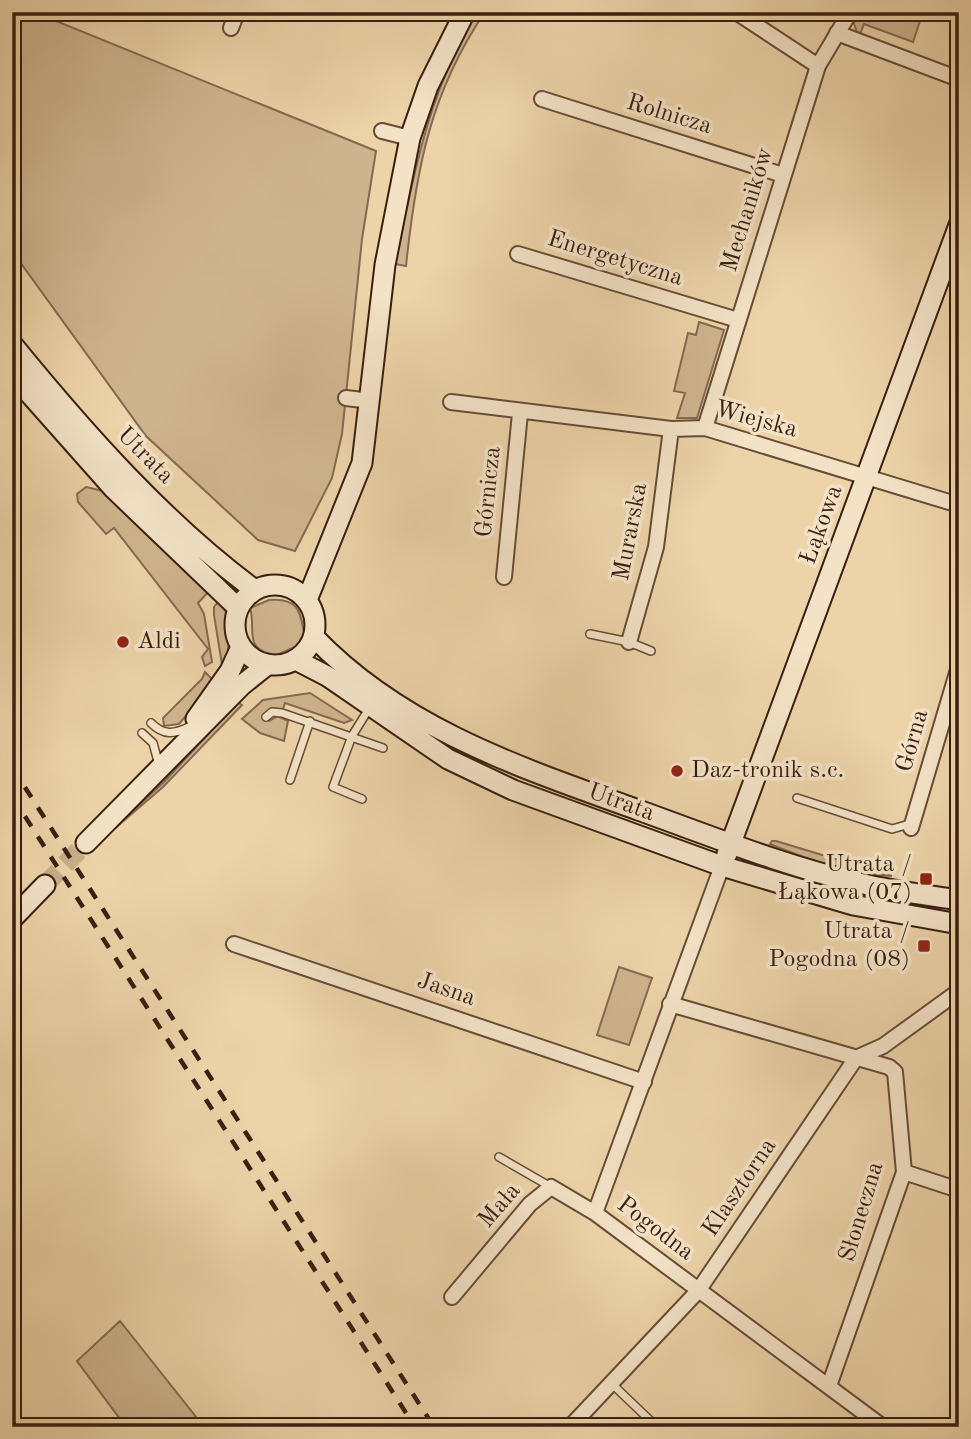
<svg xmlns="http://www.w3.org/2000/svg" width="971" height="1439" font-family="'Old Standard TT',serif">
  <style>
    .green { fill: #ceb48e; stroke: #846a50; stroke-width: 2 }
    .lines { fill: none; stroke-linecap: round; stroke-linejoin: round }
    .secondary-tunnel { stroke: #c8af8a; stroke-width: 19; stroke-dasharray: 19 10; stroke-linecap: butt }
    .lane-casing { stroke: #664c37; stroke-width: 10 }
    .street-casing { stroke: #664c37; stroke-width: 18 }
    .secondary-casing { stroke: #391f11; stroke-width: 23 }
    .lane { stroke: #f3e2c6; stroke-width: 7 }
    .street { stroke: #f3e2c6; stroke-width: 14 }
    .secondary { stroke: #f3e2c6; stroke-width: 19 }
    .rail { stroke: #391f11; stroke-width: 4.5; stroke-dasharray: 12 12; stroke-linecap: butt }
    .poi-dot { fill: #8f2418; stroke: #f3e2c6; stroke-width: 2.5 }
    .labels { text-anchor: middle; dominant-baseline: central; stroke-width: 7; stroke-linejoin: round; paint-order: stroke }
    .street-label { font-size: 24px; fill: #391f11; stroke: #f3e2c6 }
    .poi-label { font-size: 24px; fill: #391f11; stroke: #f3e2c6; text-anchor: start }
  </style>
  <rect width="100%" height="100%" fill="#ecd3a8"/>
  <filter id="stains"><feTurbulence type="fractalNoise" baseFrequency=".00286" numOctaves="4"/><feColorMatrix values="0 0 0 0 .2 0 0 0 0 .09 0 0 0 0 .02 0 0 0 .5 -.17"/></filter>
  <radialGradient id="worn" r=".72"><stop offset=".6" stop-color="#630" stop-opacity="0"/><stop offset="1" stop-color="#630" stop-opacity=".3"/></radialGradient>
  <path class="green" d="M12,12H45L51,19L376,151L362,239L342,434L332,478L295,551L258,540L146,436L12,251Z
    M477,12H485C430,93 416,170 406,266L395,264C414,174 428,92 477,12Z
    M871,12H923L913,42L864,24L860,34L857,32L853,21L857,15L865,20Z
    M699,322L724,330L697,418H677L685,393L674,391L688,333L696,335Z
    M86,487L103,491L211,589L198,603L204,614L212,662L205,666L202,657L208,649L114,528L106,534L78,502L77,494Z
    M221,598C231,618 231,650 223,671L214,615V607Z
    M269,600C304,597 300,618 306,642L277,655C241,650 257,629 250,608Z
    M205,672L215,682L179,724L164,726L163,718L202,679Z
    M310,693L352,720L344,723L285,703L283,709H272L263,716L269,721L278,716L288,721L284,741L260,733L242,719L263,700Z
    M238,702L242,705L163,787L92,848L164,782Z
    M772,841H776L892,876C851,874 808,860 770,844Z
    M619,967L652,978L629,1045L597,1035Z
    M120,1321L204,1427H126L77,1361Z"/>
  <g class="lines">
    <path class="secondary-tunnel" d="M45,885L86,843"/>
    <defs>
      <path id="lane" d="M590,634L629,642L651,651
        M266,717L272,712L282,713L383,748
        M151,723C164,736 174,734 189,727
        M142,733L153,743L159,765
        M290,780L310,721
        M797,798L892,829L913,823
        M362,799L333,787L352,736L370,707
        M499,1157L551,1187
        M611,1383L657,1427"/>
      <path id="street" d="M736,12L818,66
        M231,28L237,12
        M837,33L959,79
        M542,99L783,175
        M382,131L410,138
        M518,254L738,320
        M346,398L371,401
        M451,402L671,429L705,428L959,505
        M705,428L818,66L850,12
        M504,577L520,413
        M629,642L656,547L671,429
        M911,828L959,666
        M722,866L595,1213L883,1427
        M234,944L644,1082
        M670,1004L889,1067L895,1072L904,1172L829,1386
        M904,1172L959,1190
        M452,1297L530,1204L551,1187L595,1213
        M570,1427L698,1291L856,1058L883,1046L959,991"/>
      <path id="secondary" d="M12,344C83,431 164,523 255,590
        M12,374L114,489L238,608
        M235 625a40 40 0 1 1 80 0a40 40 0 1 1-80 0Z
        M307,600L362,463L385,265L410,138L428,86L465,12
        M314,637C402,729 522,768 638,810C711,836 784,866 859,883C892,891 926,895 959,900
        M296,660L327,676L448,759L513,790L722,866L853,905L959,924
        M196,719L230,671L241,647
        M86,843L242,685L267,665
        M727,854L959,225
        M12,919L45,885"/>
    </defs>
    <use href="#lane" class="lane-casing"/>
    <use href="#street" class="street-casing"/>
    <use href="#secondary" class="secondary-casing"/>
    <use href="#lane" class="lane"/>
    <use href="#street" class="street"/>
    <use href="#secondary" class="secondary"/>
    <path class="rail" d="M12,767L434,1427
      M12,796L415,1427"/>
  </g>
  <g class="poi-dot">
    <circle cx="123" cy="642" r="7"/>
    <circle cx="677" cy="771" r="7"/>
    <rect x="919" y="872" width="14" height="14" rx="3.5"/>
    <rect x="917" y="939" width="14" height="14" rx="3.5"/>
  </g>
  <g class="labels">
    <g class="street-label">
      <text transform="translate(669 115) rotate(17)">Rolnicza</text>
      <text transform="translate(748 210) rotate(-73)">Mechaników</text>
      <text transform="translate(615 259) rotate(17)">Energetyczna</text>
      <text transform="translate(756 420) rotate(15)">Wiejska</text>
      <text transform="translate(145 456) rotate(45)">Utrata</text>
      <text transform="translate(489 492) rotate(-84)">Górnicza</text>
      <text transform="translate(822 525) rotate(-70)">Łąkowa</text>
      <text transform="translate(631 532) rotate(-79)">Murarska</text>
      <text transform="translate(913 741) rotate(-74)">Górna</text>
      <text transform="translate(621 803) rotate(20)">Utrata</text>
      <text transform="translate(446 990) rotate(19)">Jasna</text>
      <text transform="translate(740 1188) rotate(-56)">Klasztorna</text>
      <text transform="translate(500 1206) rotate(-49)">Mała</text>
      <text transform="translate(862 1212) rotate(-73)">Słoneczna</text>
      <text transform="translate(655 1229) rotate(37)">Pogodna</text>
    </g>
    <g class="poi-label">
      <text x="137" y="642">Aldi</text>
      <text x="691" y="771">Daz-tronik s.c.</text>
      <text x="912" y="865" text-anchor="end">Utrata /<tspan x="912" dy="28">Łąkowa (07)</tspan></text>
      <text x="910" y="932" text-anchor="end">Utrata /<tspan x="910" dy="28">Pogodna (08)</tspan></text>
    </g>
  </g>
  <rect width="971" height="1439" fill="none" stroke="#ecd3a8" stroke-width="42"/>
  <rect x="14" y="14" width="943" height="1411" fill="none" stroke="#391f11" stroke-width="3.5"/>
  <rect x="21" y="21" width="929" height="1397" fill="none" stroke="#391f11" stroke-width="2"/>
  <rect width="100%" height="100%" filter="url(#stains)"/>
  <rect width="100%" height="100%" fill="url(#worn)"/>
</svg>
